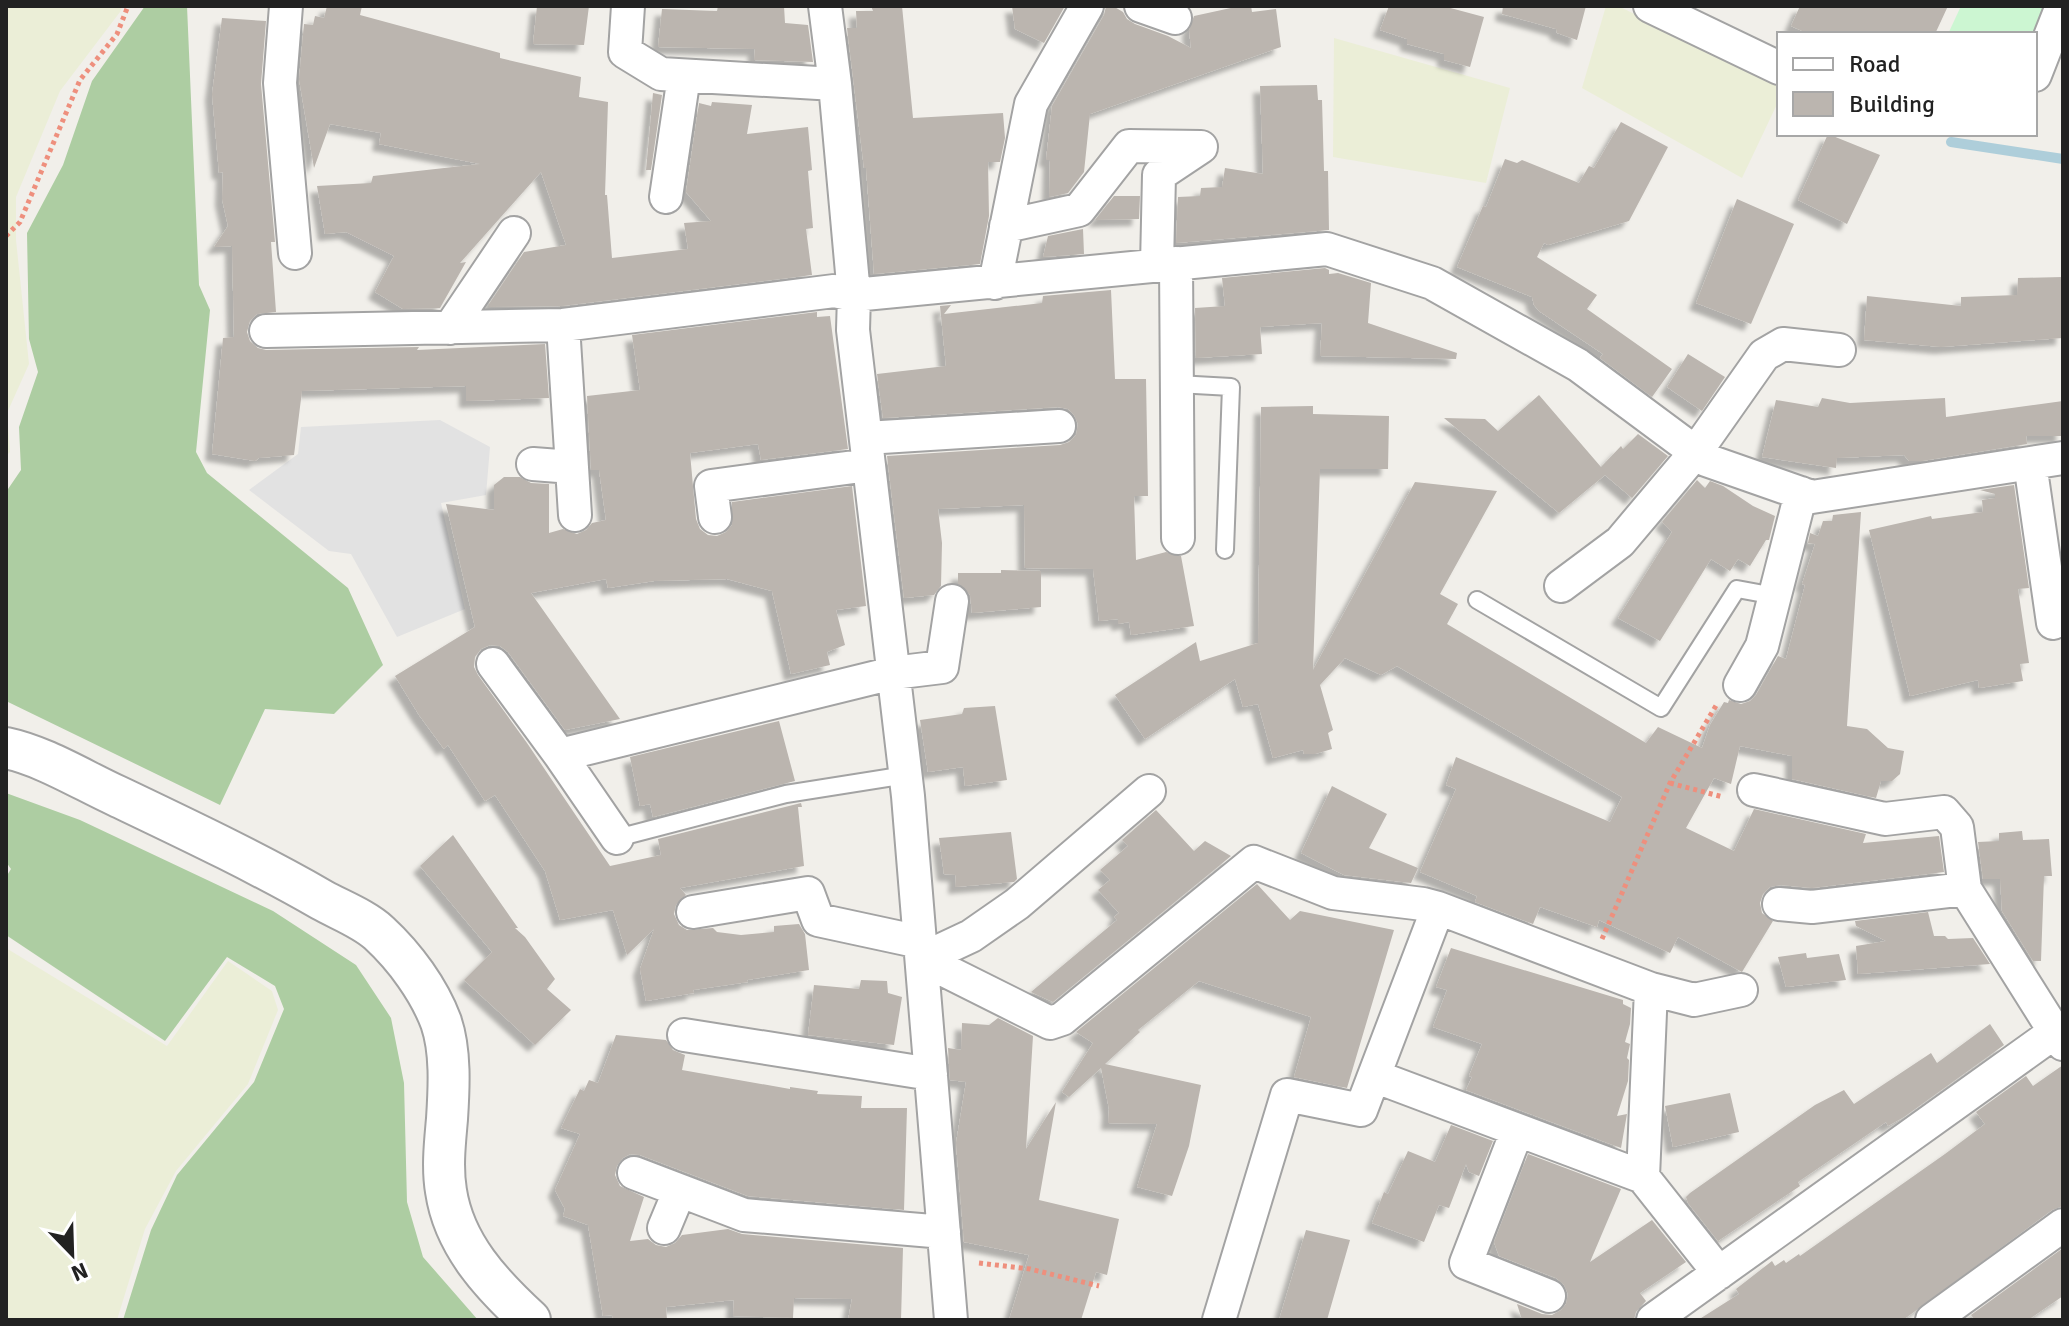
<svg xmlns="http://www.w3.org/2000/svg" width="2069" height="1326" font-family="Signika,sans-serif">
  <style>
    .farmland { fill: #ebeed7 }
    .forest { fill: #adcda2 }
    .park { fill: #ccf6d2 }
    .parking { fill: #e2e2e2 }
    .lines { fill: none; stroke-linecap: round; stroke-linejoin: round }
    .stream { stroke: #aeceda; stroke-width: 10 }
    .building { fill: #bbb5af; filter: url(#shadow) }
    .service-casing { stroke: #a3a3a3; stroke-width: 20 }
    .minor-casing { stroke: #a3a3a3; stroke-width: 36 }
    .tertiary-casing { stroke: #a3a3a3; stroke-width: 44 }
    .path { stroke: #ee8f7d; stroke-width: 5; stroke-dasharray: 4 4; stroke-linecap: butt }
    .service { stroke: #fff; stroke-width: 16 }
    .minor { stroke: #fff; stroke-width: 32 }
    .tertiary { stroke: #fff; stroke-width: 40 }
  </style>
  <defs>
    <filter id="shadow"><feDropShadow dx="-7" dy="7" stdDeviation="2" flood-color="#0004"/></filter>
  </defs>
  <rect width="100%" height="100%" fill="#f1efea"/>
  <path class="farmland" d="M6,6H122L120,12L60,91L16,197V240L29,364L7,413L10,452L6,456Z
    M1606,6H1618L1779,84V100L1742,178L1582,88Z
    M1334,38L1510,88L1486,183L1333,157Z
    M6,948L167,1046L228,961L272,991L278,1010L248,1084L176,1171L145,1229L117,1320H6Z"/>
  <path class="forest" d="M145,6H187L199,285L210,310L196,452L207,473L348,588L383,665L334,714L265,709L220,805L6,701V492L21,470L19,427L38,372L29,339L27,233L63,165L92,81Z
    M6,793L80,820L273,911L356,965L391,1018L404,1083L407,1202L423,1257L478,1320H123L151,1230L177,1175L254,1082L284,1009L275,986L227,957L165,1041L6,935V877L11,869L6,862Z"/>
  <path class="park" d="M1961,6H2045L2047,12L2035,34H1948Z"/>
  <path class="parking" d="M440,420L490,447L486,495L441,503L465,609L397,637L351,554L329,551L249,490L298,454L301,427Z"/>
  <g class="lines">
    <path class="stream" d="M1951,142L2063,159"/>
  </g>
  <path class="building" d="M327,6H362L360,15L500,53V58L581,77L579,97L608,102L605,195H607L612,258L688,249L684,223L711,221L686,192L699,103L711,106L712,102L752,105L747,134L808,127L812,170L808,171L813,228L806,229L812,275L562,306L489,307V304L524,252L566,245L541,172L460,263L466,262L440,308L403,309L375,292L394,256L346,232L325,234L317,186L371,183L373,176L480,164L379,144L381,133L330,124L314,168L299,79L304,24L313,25L315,16L324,18Z
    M537,6H589L584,45L533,44Z
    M718,6H784L785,23L808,25L813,62L754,60L755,49L658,47L662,9L717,11Z
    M871,6H902L913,118L1003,113L1005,138L1000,162H988L989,216L980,264L874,274L866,168H864L847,28H857L856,11H873Z
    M1012,6H1065L1044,43L1015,29Z
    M1106,6H1113L1123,12L1127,19L1135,24L1168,36L1191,48L1189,30L1194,16L1240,6H1251L1252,12L1276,9L1281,47L1090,114L1084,172L1068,193L1049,197L1050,160H1046L1052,106L1104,15Z
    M1389,6H1443L1484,17L1470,67L1444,60V54L1407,44V39L1380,30Z
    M1503,6H1586L1577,40L1557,33L1556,29L1502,14Z
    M1800,6H1948L1935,34H1809L1791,26Z
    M222,18L266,21L261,84L275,242H271L276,312L257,314L250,321L247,332L250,341L258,348L266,350L419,347L417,350L545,344L549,398L466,401V386L302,391L294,455L259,458L255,461L212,454L223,338L234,337L232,246L214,247L228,226L222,199L223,172L219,173L212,94Z
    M1317,85L1318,100H1322L1324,171H1328L1329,230L1176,243L1178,197L1200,196L1201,188L1222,187L1225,168L1263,174L1260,86Z
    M653,93L662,95L651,170H646Z
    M1621,122L1668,147L1629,221L1548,245L1544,243L1537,257L1597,295L1587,309L1672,369L1652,397L1600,358L1603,354L1539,311L1534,305L1532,297L1457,267L1483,206L1486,207L1505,159L1517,163L1522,160L1579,183L1589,166L1594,168Z
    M1828,134L1880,155L1847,224L1798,200Z
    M1114,196H1140L1139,219L1095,220Z
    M1737,199L1794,224L1751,324L1696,303Z
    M1083,229L1084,254L1043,257L1048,236Z
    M1325,268L1329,270V274L1338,273L1371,283L1368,323L1457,353L1456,359L1320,356L1322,323L1260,327L1262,354L1196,358L1195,308L1225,306L1222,278Z
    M2063,277V338L1941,347L1864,340L1867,296L1961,306V297L2017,295L2018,278Z
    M1111,290L1115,379H1146L1148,496H1134L1136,560L1166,552L1181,556L1194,626L1131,635L1129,622L1118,624V619L1099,621L1093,569L1025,568L1024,505L938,509L942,543L941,586L934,595L904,598L887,456L1060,445L1069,442L1076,435L1078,424L1074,415L1068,409L1058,407L883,418L877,374L946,366L940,306L951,305L944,314L1042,303L1043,296Z
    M817,312V317L830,316L848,449L761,460L758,444L690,453L696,519L700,529L708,535L717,536L726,532L732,525V502L852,486L866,606L836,610L845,645L827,652L830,665L791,674L772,591L727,579L654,581L608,588L606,579L531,593L620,719L565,730L508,652L500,646L490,645L481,649L475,657L474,667L478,675L527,743L610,866L661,855L658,839L801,803L802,807H798L804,866L680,888L686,895L676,905L674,914L679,925L687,930L713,928L717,932L741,935L774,932V926L799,924L805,934L809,970L747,980L748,982L693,990L694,993L646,1001L640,969L654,929L627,955L613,910L560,920L545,871L495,795L485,801L448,745L444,749L419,715L395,676L475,627L446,504L494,510V485L504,477H520L531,483L549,484V533L563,529L577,534L586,530L592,523L606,520L599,470H591L587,396L640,390L632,335Z
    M1688,354L1725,377L1702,411L1667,387Z
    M1539,395L1601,467L1621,446L1623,449L1638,434L1668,456L1632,498L1605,475L1559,513L1444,418L1485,419L1498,431Z
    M1822,398L1850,403L1945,398L1946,417L2063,401V436H2026L2027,444L1922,461H1909L1904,455L1837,458L1836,468L1762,457L1776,400L1818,407Z
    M1313,406V414L1389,416L1388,469H1320L1313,670L1415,482L1497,491L1440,594L1458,604L1447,624L1646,743L1658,727L1702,748L1710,725L1724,702L1728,703L1729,700L1741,704L1750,701L1756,695L1778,656L1786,659L1805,585L1802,584L1815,544L1808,543L1810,533L1818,536L1823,521H1832L1833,515L1861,512L1847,726L1867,729L1888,748L1904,751L1900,774L1892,781H1881L1876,798L1792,779V756L1740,746L1731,784L1714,778L1686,828L1734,851L1754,809L1866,834L1863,843L1939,836L1944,872L1812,888L1781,885L1770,887L1763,894L1760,903L1762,913L1773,921L1742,972L1678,937L1670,953L1599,920L1597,927L1540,907L1533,924L1475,902L1477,896L1420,872L1456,789L1446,785L1456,757L1610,822L1622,797L1397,666L1381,675L1345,658L1320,685L1333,730L1328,733L1332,749L1315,754H1304L1303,750L1273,758L1258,704L1243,707L1235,679L1145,739L1115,695L1196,642L1200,661L1258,643L1261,407Z
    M1697,480L1705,488L1710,481L1723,486L1753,506L1775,516L1769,540H1766L1750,566L1738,559L1730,571L1711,559L1660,641L1618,618L1672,532L1662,522Z
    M2014,485L2029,588L2018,589L2029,663L2020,664L2023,681L1979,688L1978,680L1910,696L1869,530L1931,516L1932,519L1983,512L1982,500L1995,498V494L1980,490Z
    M1001,570L1041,571V607L972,613L970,595L958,584V573H1001Z
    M995,706L1007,780L965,786L963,767L928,772L920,720L962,714L964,708Z
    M779,721L795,781L653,817L650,804L640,806L630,757Z
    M1332,786L1387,814L1369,848L1418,868L1411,883L1344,875L1301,853Z
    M1156,810L1194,851L1205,841L1231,856L1053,1002L1031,992L1117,920L1114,917L1119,913L1098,890L1110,880L1100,870L1128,846L1122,840Z
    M2022,831L2023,840L2049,839L2052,876H2044L2041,961H2033L2002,911L2000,879H1983L1978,842L1999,841V833Z
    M1011,832L1017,879L1014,882L955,887L956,875L944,874L939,838Z
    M453,835L518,928H515L525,937L555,979L547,989L571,1010L535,1045L464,980L492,952L420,866Z
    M1257,884L1290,920L1300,911L1394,930L1347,1088L1294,1077L1311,1017L1199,981L1138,1030L1140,1032L1105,1064L1201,1085L1189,1146L1172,1196L1137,1187L1157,1124L1108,1123L1109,1109L1101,1068L1069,1097L1062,1092L1093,1043L1076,1032Z
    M1928,912L1934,936H1945L1948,939L1973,938L1990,964L1858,974L1856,946L1886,941L1856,926L1855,921Z
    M1451,948L1623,1000V1004L1631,1008L1630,1024L1625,1042L1630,1044L1627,1058L1629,1060L1628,1081L1617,1116L1627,1114L1621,1148L1466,1090L1472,1077L1469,1076L1482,1044L1433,1027L1447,990L1436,987Z
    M1806,953L1807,958L1839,954L1846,980L1786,987L1778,957Z
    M861,980L887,981L888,993L902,997L894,1045L808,1035L814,985L859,989Z
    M998,1018L1033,1036L1026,1149L1056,1102L1039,1200L1119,1219L1107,1275L1096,1272L1081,1320H1009L1029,1255L964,1242L956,1143L966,1082L950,1080L948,1048L961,1050L962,1023L989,1025Z
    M1990,1024L2004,1045L1904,1117L1888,1126L1886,1122L1798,1182L1800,1186L1718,1241L1688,1203L1686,1197L1690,1193L1815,1105L1844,1090L1854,1104L1931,1053L1937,1063Z
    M616,1035L666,1040L673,1050L685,1055L682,1070L790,1089V1087L818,1091L817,1094L862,1096L861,1108H907L904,1210L748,1196L640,1155L630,1154L623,1158L617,1166L615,1175L620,1186L644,1197L630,1241L648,1239L656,1245L666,1247L675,1243L682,1235L728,1229L742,1234L903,1248L901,1320H848L852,1299L794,1298L793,1318L733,1316L734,1300L666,1307L667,1320H613L612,1315L603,1316L588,1225L563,1216L565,1209L555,1190L580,1134L561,1128L580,1089L584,1091L589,1080L598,1083Z
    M2063,1065V1206L2052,1210L1903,1320H1698L1739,1294L1736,1289L1772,1261L1775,1266L1784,1260L1786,1263L1799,1254L1800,1256L1945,1154L1985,1124L1976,1112L2026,1076L2033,1086Z
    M1730,1093L1739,1132L1673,1147L1665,1106Z
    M1451,1125L1493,1141L1479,1176L1469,1172L1466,1164L1449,1208L1439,1205L1424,1242L1372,1223L1384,1192L1388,1194L1408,1151L1435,1162Z
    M1528,1154L1621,1189L1590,1262L1652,1220L1686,1262L1640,1293L1646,1301L1636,1312L1634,1320H1522L1517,1304L1542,1314L1552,1315L1561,1310L1566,1304L1568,1294L1564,1285L1556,1278L1499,1256L1494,1242Z
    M1306,1230L1350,1240L1327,1320H1279Z
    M2063,1248V1296L2028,1320H1975L1971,1315Z"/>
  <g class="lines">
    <defs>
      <path id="service" d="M1177,384L1231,387L1225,550
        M1477,600L1661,708L1737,589L1775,596
        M617,838L786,794L906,775"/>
      <path id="minor" d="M286,6L280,83L295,253
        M628,6L625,52L661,74L835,84
        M825,6L835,84L854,295L853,330L908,796L951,1320
        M1141,6L1175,18
        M1650,6L1779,68
        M2035,75L2062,6
        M666,197L684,76
        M1006,226L1079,210L1129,146L1201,147L1159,175L1157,265
        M1176,263L1178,538
        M995,283L1031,104L1087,6
        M563,325L575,515
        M450,328L514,233
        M266,331L563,325L834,291L854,295L1327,249L1432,283L1578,365L1706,460L1812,497L2063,458
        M866,438L1059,426
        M2030,463L2053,623
        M533,464L572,467
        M715,517L711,486L869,465
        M1561,586L1620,542L1695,453L1764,355L1783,344L1839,350
        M493,664L560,755L893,673L942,667L952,601
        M1740,685L1762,646L1801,493
        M560,755L617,838
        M1754,790L1885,819L1944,812L1957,827L1965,889L2055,1032
        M1779,904L1812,907L1965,889
        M693,912L808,893L818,920L920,942
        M922,959L1050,1023L1062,1019L1254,862L1333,893L1423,904L1438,908L1651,989L1643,1177L1719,1273
        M922,959L971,936L1017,904L1149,791
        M1651,989L1694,1000L1741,990
        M684,1035L931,1074
        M1374,1076L1643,1177
        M1517,1131L1466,1263L1549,1296
        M634,1173L744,1215L944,1232
        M664,1228L679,1192
        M1219,1320L1287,1095L1361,1110L1438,908
        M1653,1320L2055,1032L2063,1044
        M1932,1320L2063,1225"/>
      <path id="tertiary" d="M6,748C44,756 82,780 117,796C186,829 256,862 322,900C340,910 364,919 379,933C405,957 429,990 441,1022C451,1051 449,1088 447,1119C445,1142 442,1167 446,1191C454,1245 492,1285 530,1320"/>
    </defs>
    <use href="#service" class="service-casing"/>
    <use href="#minor" class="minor-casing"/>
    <use href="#tertiary" class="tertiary-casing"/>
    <path class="path" d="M6,236L20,222L80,80L117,34L128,6
      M1670,783L1723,797
      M1602,939L1670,783L1717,704
      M979,1263L1030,1269L1099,1286"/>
    <use href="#service" class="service"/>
    <use href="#minor" class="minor"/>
    <use href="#tertiary" class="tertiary"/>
  </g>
  <rect width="2069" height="1326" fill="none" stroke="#222222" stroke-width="16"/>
  <rect x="1777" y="32" width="260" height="104" fill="#ffffff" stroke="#a7a7a7" stroke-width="2"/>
  <rect x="1793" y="58" width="40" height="12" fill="#ffffff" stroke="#a7a7a7" stroke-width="2"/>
  <text x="1849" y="72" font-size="24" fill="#222222">Road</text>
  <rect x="1793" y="92" width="40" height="24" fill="#bbb5af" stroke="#a7a7a7" stroke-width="2"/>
  <text x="1849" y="112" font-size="24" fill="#222222">Building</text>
  <g transform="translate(72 1254) rotate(157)" stroke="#ffffff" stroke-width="6" paint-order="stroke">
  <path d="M0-6L14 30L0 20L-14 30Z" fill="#222222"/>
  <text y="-12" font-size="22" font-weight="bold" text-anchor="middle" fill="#222222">N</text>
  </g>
</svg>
